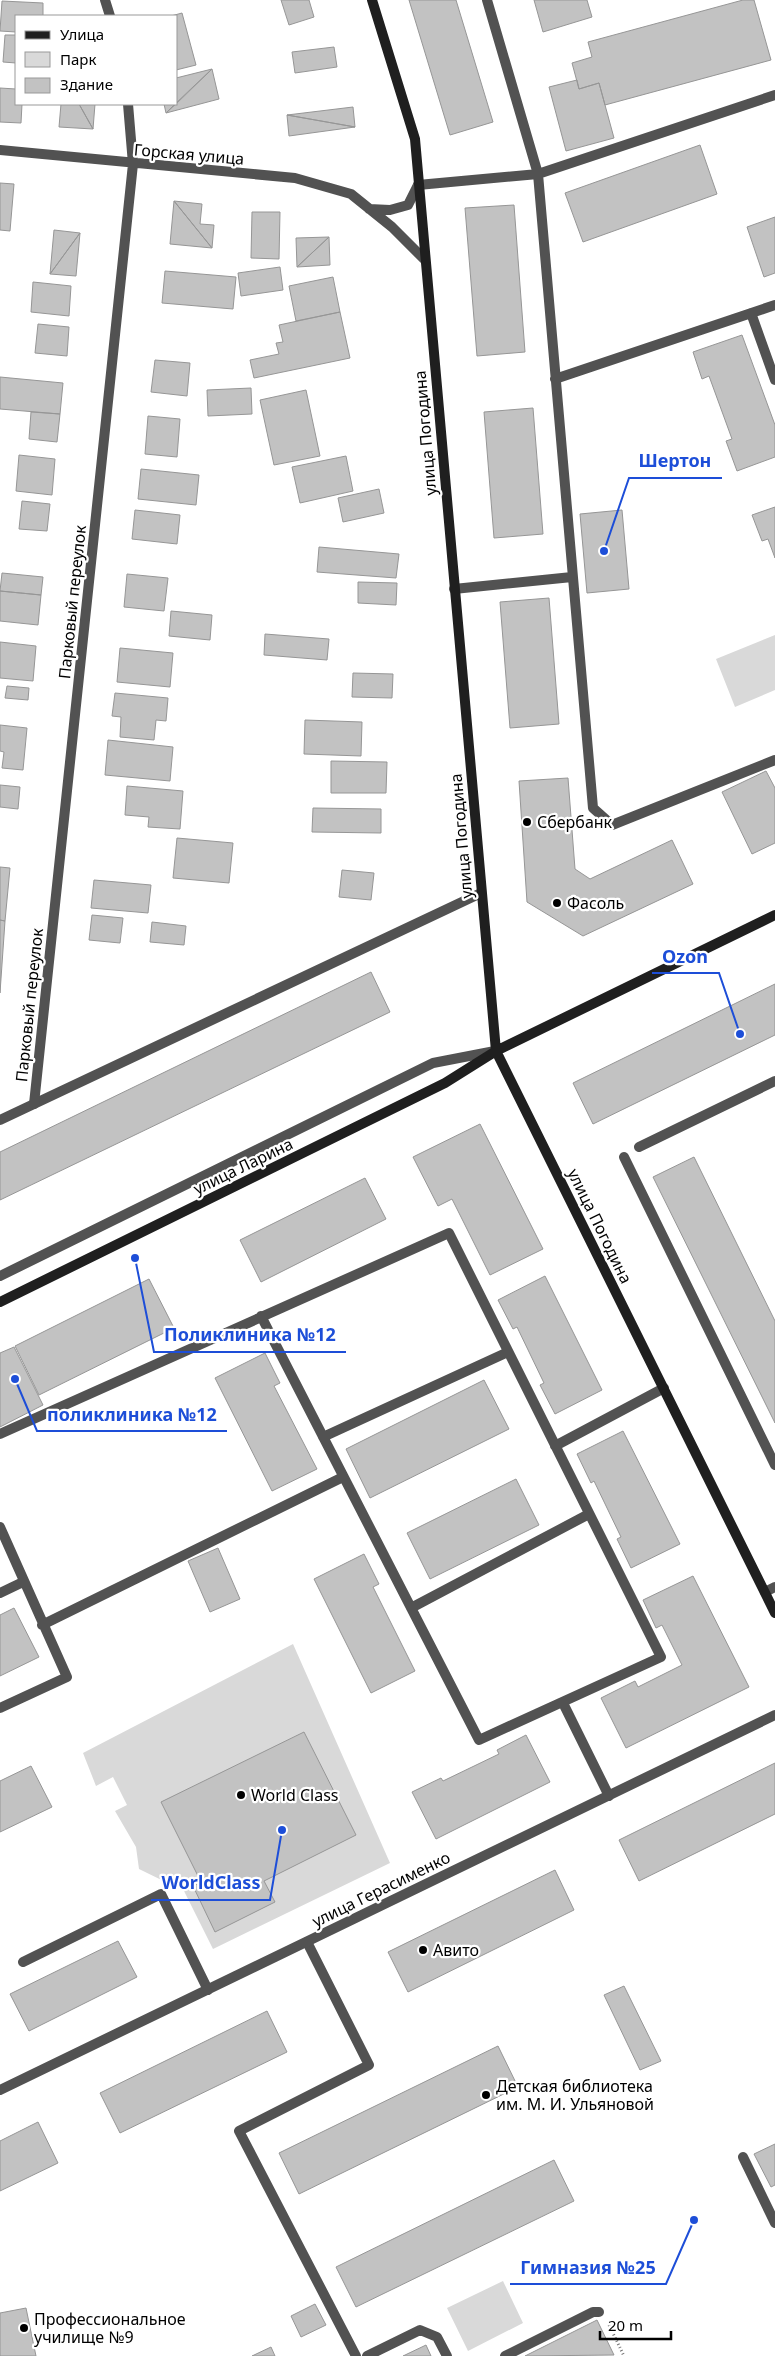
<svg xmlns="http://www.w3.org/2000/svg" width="775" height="2356" font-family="'Noto Sans',sans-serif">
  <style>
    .green { fill: #d9d9d9 }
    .building { fill: #c2c2c2; stroke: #969696 }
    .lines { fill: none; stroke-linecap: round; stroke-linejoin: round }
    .path { stroke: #747474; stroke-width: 3; stroke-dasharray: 1 2.5; stroke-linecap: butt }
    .lane { stroke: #525252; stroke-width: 10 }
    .street { stroke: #525252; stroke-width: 10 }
    .secondary { stroke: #1f1f1f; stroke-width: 10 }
    .poi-dot { fill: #000; stroke: #fff; stroke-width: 2 }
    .labels { text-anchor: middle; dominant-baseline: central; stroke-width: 4.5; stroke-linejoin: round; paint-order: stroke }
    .street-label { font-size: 16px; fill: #000; stroke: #fff }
    .poi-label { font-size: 16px; fill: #000; stroke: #fff; text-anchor: start }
    .leader { fill: none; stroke: #1d4ed8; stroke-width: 2 }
    .callout-dot { fill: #1d4ed8; stroke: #fff; stroke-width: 2 }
    .callout-label { font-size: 18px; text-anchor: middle; font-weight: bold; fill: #1d4ed8; stroke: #fff; stroke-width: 4.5; stroke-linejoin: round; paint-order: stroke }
  </style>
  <rect width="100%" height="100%" fill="#fff"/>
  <path class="green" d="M775,635V690L735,707L716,659Z
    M293,1644L390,1863L213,1949L184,1891L139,1869L136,1847L115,1811L127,1805L113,1777L96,1786L83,1753Z
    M503,2281L523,2323L468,2351L447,2308Z"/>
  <path class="building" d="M281,0H309L314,17L289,25Z
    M409,0H456L493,122L450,135Z
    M534,0H587L592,17L543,32Z
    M743,0H754L771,60L605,105L599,83L579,89L572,63L592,57L588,42Z
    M2,1L43,3V16H16V32L0,31Z
    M182,13L196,65L176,70V16H171Z
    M5,35H16V63L3,62Z
    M334,47L337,67L295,73L292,52Z
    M212,69L176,103V78Z
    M212,69L219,99L166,113L176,104Z
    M577,80L579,89L599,83L614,138L566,151L549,87Z
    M0,88L16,89V104H22L21,123L0,122Z
    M61,104H79L93,129L59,127Z
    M79,104H95L93,129Z
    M164,104H175L166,113Z
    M353,107L355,127L287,115Z
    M287,115L355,127L289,136Z
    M700,145L717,194L583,242L565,193Z
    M0,183L14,184L10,231L0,230Z
    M174,201L212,248L170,244Z
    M174,201L202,204L200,224L214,225L212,248Z
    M514,205L525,352L477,356L465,208Z
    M252,212H280L279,259L251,258Z
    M775,217V273L764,277L747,227Z
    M54,230L80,233L50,274Z
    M80,233L76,276L50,274Z
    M329,237L330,265L297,267Z
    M329,237L297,267L296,238Z
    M280,267L283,290L241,296L238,273Z
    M165,271L236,277L233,309L162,303Z
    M333,277L340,312L296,321L289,286Z
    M33,282L71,286L69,316L31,312Z
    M340,312L350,358L254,378L250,360L279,354L276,343L283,342L279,325Z
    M38,324L69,327L67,356L35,353Z
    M742,335L775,425V457L737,471L726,441L732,439L709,376L702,379L693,352Z
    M155,360L190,363L187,396L151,392Z
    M0,377L63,383L60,414L0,409Z
    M251,388L252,414L208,416L207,390Z
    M306,390L320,456L274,465L260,400Z
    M533,408L543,534L494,538L484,412Z
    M31,412L60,414L57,442L29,439Z
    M148,416L180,419L177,457L145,454Z
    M19,455L55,459L52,495L16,491Z
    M346,456L353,491L300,503L292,467Z
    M141,469L199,475L196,505L138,499Z
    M379,489L384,513L343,522L338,498Z
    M22,501L50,504L47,531L19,529Z
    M775,507V558L768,539L762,541L752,515Z
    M135,510L180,515L177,544L132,539Z
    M622,510L629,589L587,593L580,514Z
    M319,547L399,554L396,578L317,572Z
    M2,573L43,577L41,595L0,591Z
    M127,574L168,578L164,611L124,607Z
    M358,582L397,583L396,605L358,603Z
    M0,591L41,595L38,625L0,621Z
    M549,598L559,724L510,728L500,602Z
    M171,611L212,615L210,640L169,636Z
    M265,634L329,639L327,660L264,655Z
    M0,642L36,646L33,681L0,678Z
    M120,648L173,653L170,687L117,682Z
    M353,673L393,674L392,698L352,697Z
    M7,686L29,688L28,700L5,698Z
    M115,693L168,698L166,721L156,720L154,740L120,737L121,717L112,716Z
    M305,720L362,722L361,756L304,754Z
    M0,725L27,728L23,770L2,768L4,752L0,751Z
    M108,740L173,747L170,781L105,775Z
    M331,761L387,762L386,793H331Z
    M766,771L775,788V843L752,854L722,792Z
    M568,778L575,869L590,879L672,840L693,884L583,936L527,902L519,781Z
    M0,785L20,787L18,809L0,807Z
    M127,786L183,791L180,829L148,827L149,817L125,815Z
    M313,808L381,809V833L312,832Z
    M177,838L233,843L229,883L173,878Z
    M0,867L10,868L5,921L0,920Z
    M342,870L374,873L371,900L339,897Z
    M94,880L151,885L148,913L91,908Z
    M92,915L123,918L120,943L89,940Z
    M0,920L5,921L0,993Z
    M152,922L186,926L184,945L150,942Z
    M371,972L390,1012L0,1200V1152Z
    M775,984V1035L593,1124L573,1083Z
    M480,1124L543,1249L490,1275L452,1199L438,1206L413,1157Z
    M694,1157L775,1321V1423L653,1177Z
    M365,1178L386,1219L261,1282L240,1240Z
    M545,1276L602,1390L555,1414L540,1385L544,1383L517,1327L513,1329L498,1300Z
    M149,1279L174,1328L39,1395L15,1346Z
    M14,1347L43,1405L0,1427V1353Z
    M265,1353L280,1383L274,1386L317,1469L272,1491L215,1378Z
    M484,1380L509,1429L370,1498L346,1449Z
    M623,1431L680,1544L631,1568L617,1539L621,1537L594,1481L591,1483L577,1454Z
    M516,1479L539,1525L430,1579L407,1533Z
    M218,1548L240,1599L210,1612L188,1561Z
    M364,1554L379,1584L373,1587L415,1671L371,1693L314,1579Z
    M693,1576L749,1687L626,1748L601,1698L635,1681L638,1687L682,1665L662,1625L656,1628L643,1600Z
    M14,1608L39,1657L0,1676V1615Z
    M304,1732L356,1835L264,1881L275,1902L215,1932L193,1886L201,1882L161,1802Z
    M526,1735L550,1782L436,1839L412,1792L441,1778L443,1781L499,1754L497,1750Z
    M775,1763V1814L639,1881L619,1840Z
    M31,1766L52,1807L0,1832V1781Z
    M555,1870L574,1910L408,1992L388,1952Z
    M118,1941L137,1977L29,2031L10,1994Z
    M624,1986L661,2061L640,2070L604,1995Z
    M267,2011L287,2052L120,2133L100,2093Z
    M498,2046L518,2087L299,2194L279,2153Z
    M38,2122L58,2163L0,2191V2141Z
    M775,2144V2185L771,2187L754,2154Z
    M554,2160L574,2201L356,2307L336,2267Z
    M315,2304L326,2325L301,2337L291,2316Z
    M26,2308L36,2356H0V2313Z
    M597,2320L614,2355L525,2356Z
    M426,2345L431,2356H403Z
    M271,2347L275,2356H252Z"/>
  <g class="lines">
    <path class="path" d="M609,2325L624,2356"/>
    <path class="lane" d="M487,0L538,174L593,808L612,825L775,760
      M418,185L538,174L775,95
      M751,313L775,380
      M555,379L775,305
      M454,589L572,577
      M0,1120L481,893
      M639,1147L775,1081
      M624,1157L775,1465
      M0,1434L449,1233L661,1657L479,1740L261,1316
      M323,1437L508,1352
      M555,1446L664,1388
      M0,1527L67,1677L0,1708
      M765,1592L775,1587
      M0,1593L23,1582
      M411,1608L589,1514
      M42,1625L343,1477
      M563,1703L609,1796
      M307,1942L369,2065L239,2131L356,2356
      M23,1962L161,1894L208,1990
      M743,2157L775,2223
      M367,2356L420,2330L437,2337L447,2356
      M505,2356L593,2312H599"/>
    <path class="street" d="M105,0L110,16
      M0,150L295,178L351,194L392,227L424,259
      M369,209L390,210L408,205L418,185
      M34,1104L133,164L128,104
      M0,1276L433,1063L495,1051
      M0,2090L775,1715"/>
    <path class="secondary" d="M372,0L415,139L496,1051L775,1613
      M0,1302L445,1083L496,1051L775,915"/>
  </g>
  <g class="poi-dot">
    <circle cx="527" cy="822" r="5"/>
    <circle cx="557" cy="903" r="5"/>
    <circle cx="241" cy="1795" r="5"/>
    <circle cx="423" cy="1950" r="5"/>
    <circle cx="486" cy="2095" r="5"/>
    <circle cx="24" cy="2328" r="5"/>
  </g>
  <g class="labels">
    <g class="street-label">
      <text transform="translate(189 154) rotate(5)">Горская улица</text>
      <text transform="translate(425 433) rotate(-95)">улица Погодина</text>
      <text transform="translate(72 602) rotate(-84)">Парковый переулок</text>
      <text transform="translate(461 836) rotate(-95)">улица Погодина</text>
      <text transform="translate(29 1005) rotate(-84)">Парковый переулок</text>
      <text transform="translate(243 1166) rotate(-26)">улица Ларина</text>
      <text transform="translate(600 1226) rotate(64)">улица Погодина</text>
      <text transform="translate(381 1889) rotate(-26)">улица Герасименко</text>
    </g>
    <g class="poi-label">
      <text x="537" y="822">Сбербанк</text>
      <text x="567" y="903">Фасоль</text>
      <text x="251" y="1795">World Class</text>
      <text x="433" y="1950">Авито</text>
      <text x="496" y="2086">Детская библиотека<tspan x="496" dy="18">им. М. И. Ульяновой</tspan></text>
      <text x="34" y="2319">Профессиональное<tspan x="34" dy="18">училище №9</tspan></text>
    </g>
  </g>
  <path class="leader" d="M604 551L629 478H722M740 1034L719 973H652M135 1258L154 1352H346M15 1379L37 1431H227M282 1830L270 1900H151M694 2220L666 2284H510"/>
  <g class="callout-dot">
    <circle cx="604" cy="551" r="5"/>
    <circle cx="740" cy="1034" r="5"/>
    <circle cx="135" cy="1258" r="5"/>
    <circle cx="15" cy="1379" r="5"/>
    <circle cx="282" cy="1830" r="5"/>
    <circle cx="694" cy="2220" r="5"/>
  </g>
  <g class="callout-label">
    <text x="675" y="467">Шертон</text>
    <text x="685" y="963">Ozon</text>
    <text x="250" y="1341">Поликлиника №12</text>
    <text x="132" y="1421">поликлиника №12</text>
    <text x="211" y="1889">WorldClass</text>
    <text x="588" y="2274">Гимназия №25</text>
  </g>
  <rect x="15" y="15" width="162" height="90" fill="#ffffff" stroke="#999999"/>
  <rect x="25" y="31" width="25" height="8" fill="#1f1f1f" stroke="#999999"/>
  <text x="60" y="40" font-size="15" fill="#000000">Улица</text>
  <rect x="25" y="52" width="25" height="15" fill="#d9d9d9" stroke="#999999"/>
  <text x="60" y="65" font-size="15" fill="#000000">Парк</text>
  <rect x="25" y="78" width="25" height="15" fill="#c2c2c2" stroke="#999999"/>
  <text x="60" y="90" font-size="15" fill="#000000">Здание</text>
  <path d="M600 2331v8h71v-8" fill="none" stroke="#000000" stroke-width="2.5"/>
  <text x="608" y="2331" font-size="15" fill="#000000" stroke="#ffffff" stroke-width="4" paint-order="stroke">20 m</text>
</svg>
